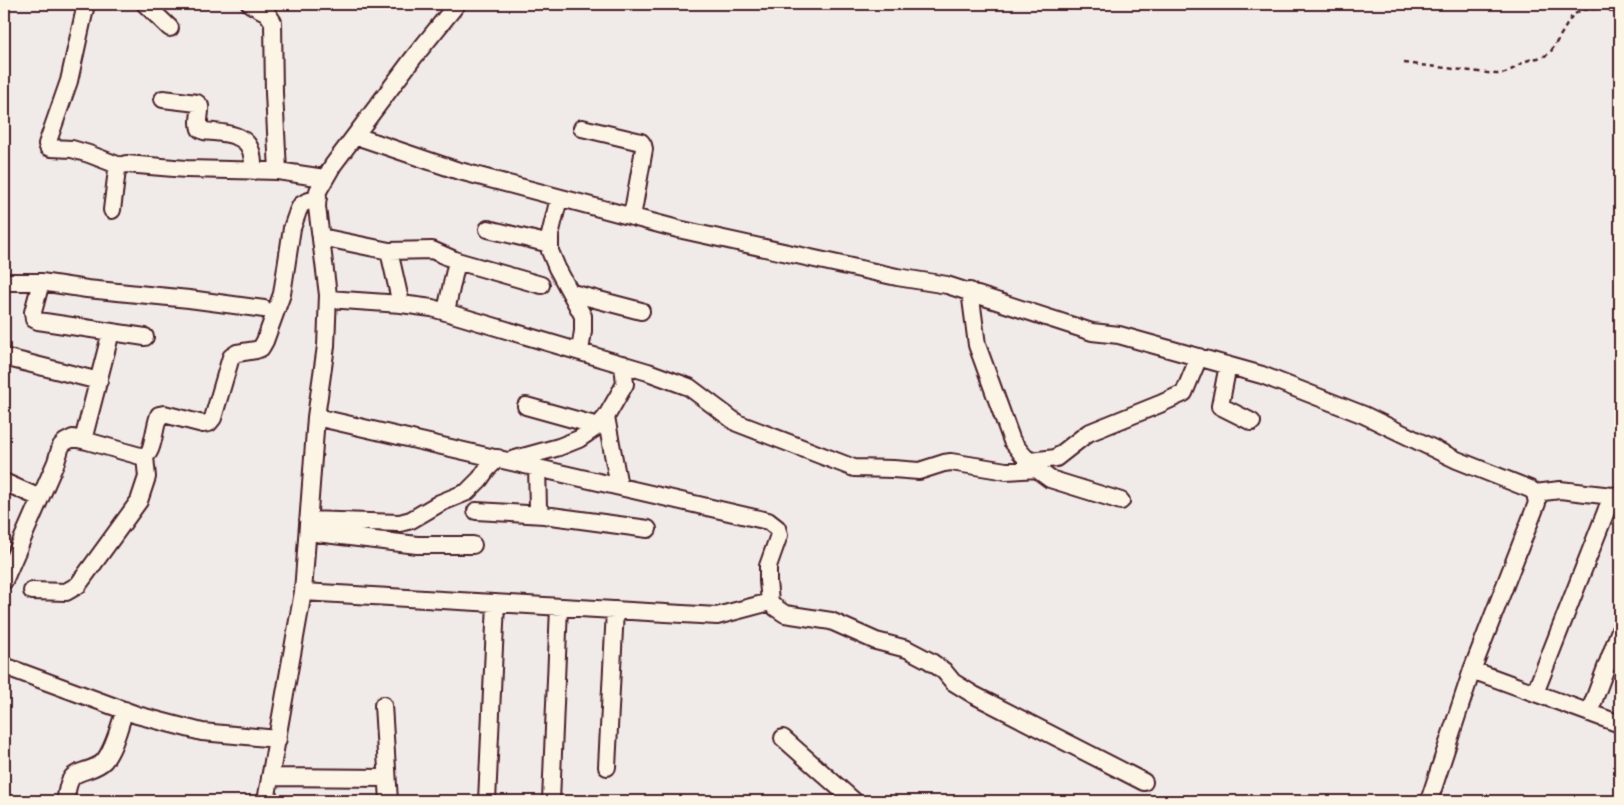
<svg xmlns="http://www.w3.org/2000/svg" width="1624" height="805" font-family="Itim,sans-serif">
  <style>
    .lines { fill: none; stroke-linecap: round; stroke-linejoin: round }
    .minor-casing { stroke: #4a1f2b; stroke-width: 20 }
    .path { stroke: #4a1f2b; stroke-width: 2.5; stroke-dasharray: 5 4; stroke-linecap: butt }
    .minor { stroke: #fcf5e5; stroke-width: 16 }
  </style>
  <rect width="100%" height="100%" fill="#f0ebe8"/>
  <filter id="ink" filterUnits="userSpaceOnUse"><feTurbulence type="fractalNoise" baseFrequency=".02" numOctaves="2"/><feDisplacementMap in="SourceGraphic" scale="10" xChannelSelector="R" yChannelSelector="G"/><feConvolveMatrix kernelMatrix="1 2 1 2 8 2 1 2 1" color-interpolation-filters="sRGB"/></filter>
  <g filter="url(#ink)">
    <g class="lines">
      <defs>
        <path id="minor" d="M86,4L69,81L47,144L48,147L51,148L72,149L89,154L120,166
          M145,4L170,28
          M250,4L267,13L273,22L274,93L278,171
          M163,99L197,103L200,106C201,114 197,121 200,129L204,131C219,133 245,132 251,151C253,157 253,165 254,171
          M582,128L641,142L643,145L644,149L632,217
          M356,136L456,170L678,229L897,277L947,285L1092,332L1119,335L1262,375L1364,415L1457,460L1530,489L1535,493L1537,503L1472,670L1429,801
          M559,198L550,235V251L557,268L583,316V331L580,351
          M112,210L117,170L120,166L126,164L186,169L278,171L324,178
          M488,229L550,244
          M321,237L389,251L432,250L457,261L541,285
          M389,251L401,304
          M4,282H41L87,289L189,299L264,309
          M41,282L33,312L34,319L38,321L145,337
          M970,291L977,345L1012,441C1022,455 1036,470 1050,479L1121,501
          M572,293L641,311
          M328,299L401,304L432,308L648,372L689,387L737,423L854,468L893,469L919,471L944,463L951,462L1006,471L1038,469
          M446,311L457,261
          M4,357L99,381
          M1228,365L1220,406L1252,422
          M526,406L598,426
          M316,417L768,521L777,528L779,535L768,566V581L770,602L776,608L785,614L831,621L876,641L907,649L930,661L944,671L953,682L974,695L1144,782
          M606,417L619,486
          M83,440L111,332
          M512,460L559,447L579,439L598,426L606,417L625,384L623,364
          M1030,461L1056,458L1088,433L1160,404L1184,393L1199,357
          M537,467L538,508L544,515L648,529
          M4,482L40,498
          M1535,493L1560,490L1612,496L1620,495
          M476,511L544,515
          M308,520L400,523L411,520L440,503L467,492L480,479L487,469L498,458
          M308,532L417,545H473
          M4,581L56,462L61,446L65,442L73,438L87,441L140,456C144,457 145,457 147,454C153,450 155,424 159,415L164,414L203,424L209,423L213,418L231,357L237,353L256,350L261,348L265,341L282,294L292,228L298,211L301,205L306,202L318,198
          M32,591L66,592L78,585L139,501L147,477L145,457
          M303,592L717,616L770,602
          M4,666L137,715L202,732L278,739
          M1472,670L1620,724
          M1535,693L1612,496
          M383,705L389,801
          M1589,713L1620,630
          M783,738L854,801
          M607,767L615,610
          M270,777L387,778
          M65,801C67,794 67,785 71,779C76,770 95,771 104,761C115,747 119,726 125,710
          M266,801L303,592L316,417L326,346L328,295L317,207L318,191L333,165L414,57L457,4
          M487,801L496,603
          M551,801L559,607"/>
      </defs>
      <use href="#minor" class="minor-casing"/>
      <path class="path" d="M1404,63L1496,74C1508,75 1515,66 1526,61C1534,58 1543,58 1550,53L1572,16L1581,10L1605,8L1615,13L1620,19"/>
      <use href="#minor" class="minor"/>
    </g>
  </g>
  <rect width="1624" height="805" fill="none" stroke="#fcf5e5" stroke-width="20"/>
  <rect x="10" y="10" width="1604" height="785" fill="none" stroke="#4a1f2b" stroke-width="2" filter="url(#ink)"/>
</svg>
